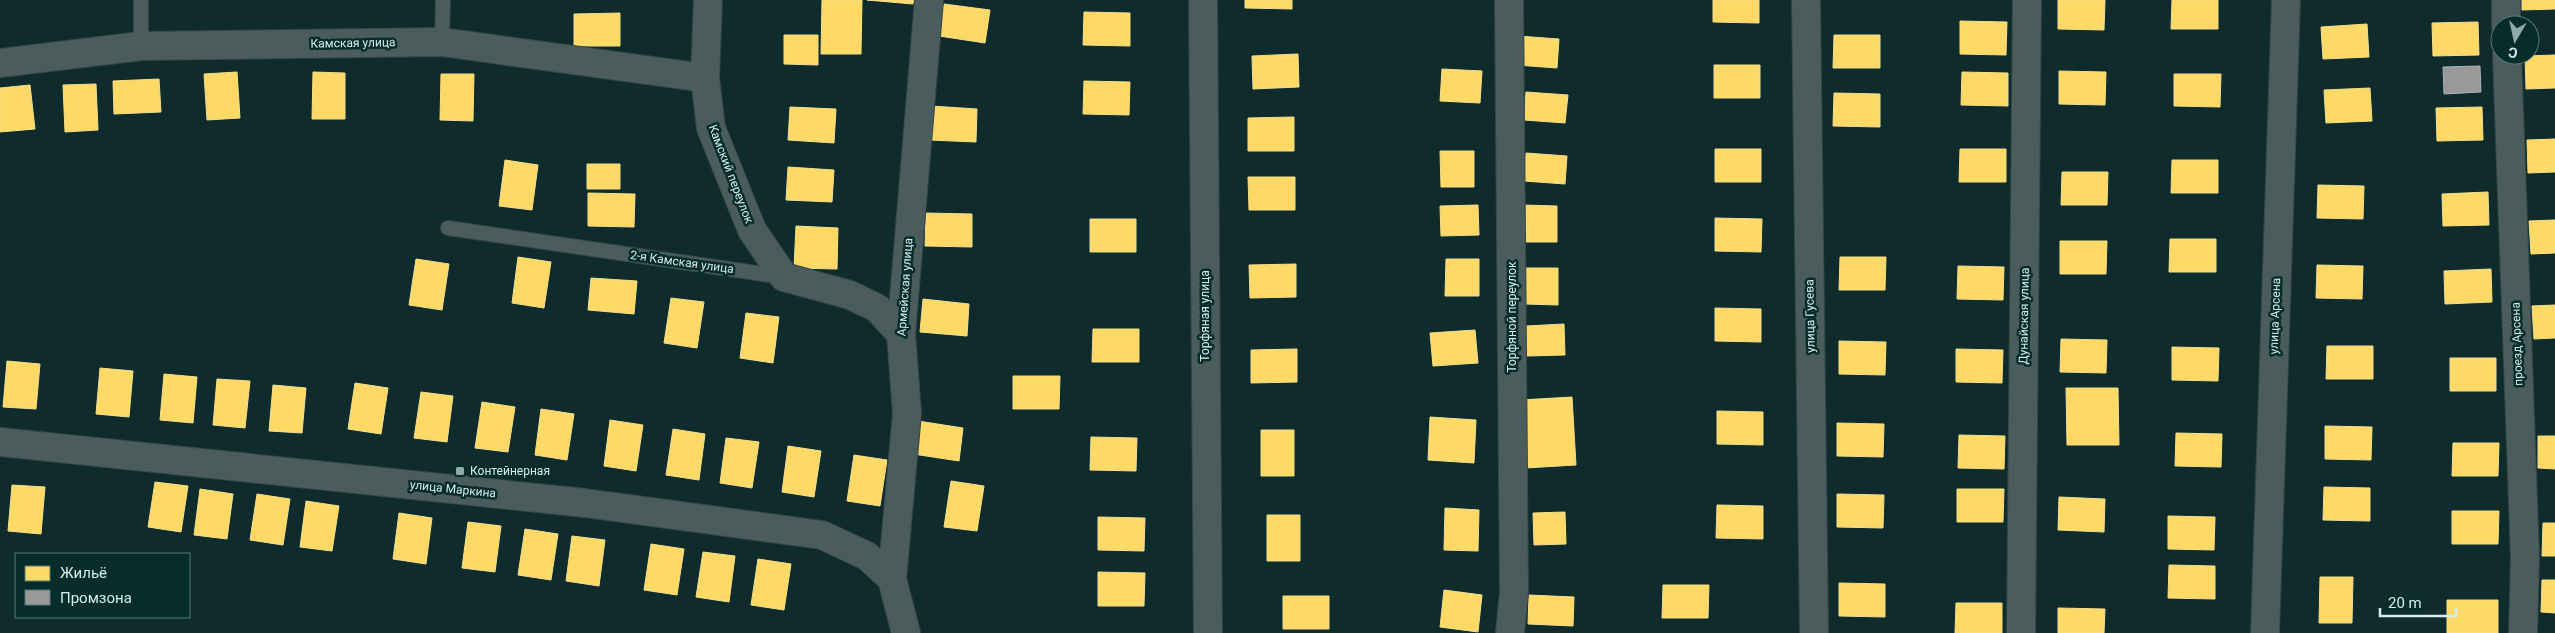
<svg xmlns="http://www.w3.org/2000/svg" width="2555" height="633" font-family="Roboto,sans-serif">
  <style>
    .homes { fill: #ffd966; stroke: #f2df8e }
    .industry { fill: #999; stroke: #abb2b2 }
    .lines { fill: none; stroke-linecap: round; stroke-linejoin: round }
    .service-casing { stroke: #354747; stroke-width: 16 }
    .minor-casing { stroke: #354747; stroke-width: 30 }
    .service { stroke: #4a5c5c; stroke-width: 14 }
    .minor { stroke: #4a5c5c; stroke-width: 28 }
    .poi-dot { fill: #8fa8a8; stroke: #072c2c; stroke-width: 2 }
    .labels { text-anchor: middle; dominant-baseline: central; stroke-width: 5; stroke-linejoin: round; paint-order: stroke }
    .street-label { font-size: 12px; fill: #d4eceb; stroke: #072c2c }
    .poi-label { font-size: 12px; fill: #d4eceb; stroke: #072c2c; text-anchor: start }
  </style>
  <rect width="100%" height="100%" fill="#0f2b2b"/>
  <path class="homes" d="M822,0H862L861,54H821Z
    M867,0H914L913,4Z
    M1245,0H1292V9L1245,8Z
    M1713,0H1759V23L1713,22Z
    M2058,0H2105L2104,30L2058,29Z
    M2172,0H2218V29H2171Z
    M2522,0H2555V9L2522,10Z
    M944,4L990,10L985,43L939,36Z
    M1084,12L1130,13V46L1083,45Z
    M620,13V46H574V14Z
    M1960,21L2007,22L2006,55L1960,54Z
    M2478,22L2479,55L2433,56L2432,23Z
    M2367,24L2369,57L2323,59L2321,27Z
    M784,35H818V65L784,64Z
    M1834,35H1880V68H1833Z
    M1518,36L1559,39L1557,68L1516,65Z
    M1298,54L1299,87L1253,89L1252,56Z
    M2555,55V88L2526,89L2525,56Z
    M1714,65H1760V98H1714Z
    M1442,69L1482,71L1480,103L1440,101Z
    M2059,71L2106,72L2105,105L2059,104Z
    M237,72L240,118L207,120L204,74Z
    M313,72L345,73V119H312Z
    M1962,72L2008,73V106L1961,105Z
    M441,74H474L473,121L440,120Z
    M2174,74H2221L2220,107L2174,106Z
    M159,79L161,112L114,114L113,81Z
    M1084,81L1130,82L1129,115L1083,114Z
    M96,84L98,130L65,132L63,85Z
    M30,85L35,129L0,132V88Z
    M2370,88L2372,121L2326,123L2324,90Z
    M1526,92L1568,95L1565,123L1524,120Z
    M1834,93L1880,94V127L1833,126Z
    M931,106L977,109L976,142L929,140Z
    M790,107L836,109L834,143L788,140Z
    M2482,107L2483,140L2437,141L2436,108Z
    M1294,117V151H1248V118Z
    M2555,139V172L2528,173L2527,140Z
    M1715,149H1761V182H1715Z
    M1960,149H2006V182H1959Z
    M1440,151H1474V187H1441Z
    M1526,153L1567,156L1565,184L1524,181Z
    M505,160L538,165L532,210L499,206Z
    M2172,160H2218V193H2171Z
    M587,164H620V189H587Z
    M788,167L834,170L832,202L786,200Z
    M2062,172H2108L2107,205H2061Z
    M1248,177H1295V210H1249Z
    M2318,185L2364,186L2363,219L2317,218Z
    M2488,192L2489,225L2443,226L2442,194Z
    M588,193L635,194L634,227L588,226Z
    M1478,205L1479,235L1441,236L1440,206Z
    M1523,205L1557,206V242H1523Z
    M926,213L972,214V247L925,246Z
    M1715,218L1762,219L1761,252L1715,251Z
    M1090,219H1136V252H1090Z
    M2555,220V253L2531,254L2529,221Z
    M796,226L838,228L837,269L794,268Z
    M2170,239H2216V272H2169Z
    M2060,241H2107L2106,274H2060Z
    M518,257L551,262L544,308L512,303Z
    M1840,257H1886L1885,290H1839Z
    M416,259L449,264L442,310L409,305Z
    M1446,259H1479V296H1445Z
    M1296,264V297L1250,298L1249,265Z
    M2317,265L2363,266L2362,299L2316,298Z
    M1958,266L2004,267L2003,300L1957,299Z
    M1525,268H1558V305L1525,304Z
    M2491,269L2492,302L2445,304L2444,271Z
    M591,278L637,281L634,314L588,310Z
    M671,298L704,302L697,348L664,343Z
    M923,299L969,304L967,336L920,332Z
    M2555,305V338L2534,339L2532,306Z
    M1715,308L1761,309V342L1715,341Z
    M746,313L779,317L773,363L740,358Z
    M1564,324L1565,355L1527,356L1526,326Z
    M1093,329H1139V362H1092Z
    M1475,330L1478,363L1433,366L1430,333Z
    M2061,339L2107,340L2106,373L2060,372Z
    M1839,341L1886,342L1885,375L1839,374Z
    M2327,346H2373V379H2326Z
    M2172,347L2219,348L2218,381L2172,380Z
    M1297,349V382L1251,383V350Z
    M1956,349L2003,350L2002,383L1956,382Z
    M2450,358H2496V391H2450Z
    M7,361L40,364L36,409L3,407Z
    M100,368L133,371L129,417L96,414Z
    M164,374L197,377L193,423L160,420Z
    M1013,376H1060L1059,409H1013Z
    M217,379L250,381L245,428L213,425Z
    M355,383L388,388L381,434L348,429Z
    M273,385L306,388L302,433L269,431Z
    M2066,388H2118L2119,445H2067Z
    M421,392L453,396L447,442L414,438Z
    M1572,397L1576,465L1525,468L1521,400Z
    M482,402L515,407L508,452L475,448Z
    M541,409L574,414L567,460L535,455Z
    M1717,411L1763,412V445L1717,444Z
    M1430,417L1476,420L1474,463L1428,460Z
    M610,420L643,425L636,471L604,466Z
    M918,421L963,428L959,461L913,454Z
    M1837,423L1884,424L1883,457L1837,456Z
    M2325,426L2372,427L2371,460L2325,459Z
    M673,429L705,434L699,480L666,475Z
    M1261,430H1294V476H1261Z
    M2176,433L2222,434L2221,467L2175,466Z
    M1959,435L2005,436L2004,469L1958,468Z
    M2538,436H2555V469L2538,468Z
    M1091,437L1137,438L1136,471L1090,470Z
    M726,438L759,442L752,488L720,483Z
    M2453,443H2499L2498,476H2452Z
    M788,446L821,451L814,497L782,492Z
    M854,455L887,460L880,506L847,501Z
    M951,481L984,486L977,531L944,527Z
    M155,482L188,486L181,532L148,527Z
    M12,485L45,487L41,534L8,531Z
    M2324,487L2370,488V521L2323,520Z
    M200,489L233,494L227,539L194,535Z
    M1957,489H2004L2003,522H1957Z
    M257,494L290,499L283,545L250,540Z
    M1837,494L1884,495L1883,528L1837,527Z
    M2059,497L2105,499L2104,532L2058,530Z
    M306,501L339,506L332,551L300,547Z
    M1717,505L1763,506V539L1716,538Z
    M1445,508L1479,510L1478,551L1444,550Z
    M2452,511H2499L2498,544H2452Z
    M1565,512L1566,544L1534,545L1533,513Z
    M399,513L432,518L426,564L393,559Z
    M1267,515H1300V561H1267Z
    M2168,516L2215,517L2214,550L2168,549Z
    M1098,517L1145,518L1144,551L1098,550Z
    M468,522L501,526L495,572L462,568Z
    M2543,523H2555V556H2542Z
    M525,529L558,534L551,580L518,575Z
    M572,536L605,540L599,586L566,581Z
    M651,544L684,549L677,595L644,590Z
    M703,552L735,556L729,602L696,597Z
    M758,559L791,564L784,610L751,605Z
    M2169,565L2215,566V599L2168,598Z
    M1098,572L1145,573L1144,606H1098Z
    M2320,577H2353L2352,623H2319Z
    M2542,580H2555V613L2541,612Z
    M1839,583L1885,584V617L1839,616Z
    M1663,585H1709L1708,618H1662Z
    M1444,590L1482,595L1478,632L1440,627Z
    M1529,595L1574,597L1573,626L1528,624Z
    M1283,596H1329V629H1283Z
    M2447,600H2498V633H2447Z
    M1956,603H2002V633H1955Z
    M2058,608L2105,609L2104,633H2058Z"/>
  <path class="industry" d="M2480,66L2481,92L2444,94L2443,67Z"/>
  <g class="lines">
    <defs>
      <path id="service" d="M141,0V46
        M442,42L443,0
        M448,228L784,277"/>
      <path id="minor" d="M708,0L705,78L711,128L752,230L784,277L850,295L877,308L901,334
        M1203,0L1208,633
        M1509,0L1514,592L1510,633
        M1806,0L1814,633
        M2506,0V25
        M2507,55L2525,558L2523,633
        M0,63L141,46L442,42L705,78
        M0,442L585,503L822,535L867,556L892,579
        M906,633L892,579L907,413L901,334L929,0
        M2021,633L2027,0
        M2265,633L2286,0"/>
    </defs>
    <use href="#service" class="service-casing"/>
    <use href="#minor" class="minor-casing"/>
    <use href="#service" class="service"/>
    <use href="#minor" class="minor"/>
  </g>
  <rect class="poi-dot" x="455" y="466" width="10" height="10" rx="2.5"/>
  <g class="labels">
    <g class="street-label">
      <text transform="translate(353 43) rotate(-1)">Камская улица</text>
      <text transform="translate(731 174) rotate(69)">Камский переулок</text>
      <text transform="translate(682 262) rotate(8)">2-я Камская улица</text>
      <text transform="translate(905 287) rotate(-86)">Армейская улица</text>
      <text transform="translate(1205 316) rotate(-90)">Торфяная улица</text>
      <text transform="translate(1810 316) rotate(-91)">улица Гусева</text>
      <text transform="translate(2024 316) rotate(-89)">Дунайская улица</text>
      <text transform="translate(2275 316) rotate(-88)">улица Арсена</text>
      <text transform="translate(1512 317) rotate(-90)">Торфяной переулок</text>
      <text transform="translate(2517 344) rotate(-92)">проезд Арсена</text>
      <text transform="translate(453 489) rotate(6)">улица Маркина</text>
    </g>
    <g class="poi-label">
      <text x="470" y="471">Контейнерная</text>
    </g>
  </g>
  <rect x="15" y="553" width="175" height="65" fill="#072c2c" stroke="#597978"/>
  <rect x="25" y="566" width="25" height="15" fill="#ffd966" stroke="#597978"/>
  <text x="60" y="578" font-size="15" fill="#d4eceb">Жильё</text>
  <rect x="25" y="590" width="25" height="15" fill="#999999" stroke="#597978"/>
  <text x="60" y="603" font-size="15" fill="#d4eceb">Промзона</text>
  <g transform="translate(2515 40) rotate(189)"><circle r="24" fill="#072c2c" stroke="#597978"/>
  <path d="M0-4L9 19L0 12L-9 19Z" fill="#8fa8a8"/>
  <text y="-8" font-size="14" font-weight="bold" text-anchor="middle" fill="#d4eceb">С</text>
  </g>
  <path d="M2380 608v8h76v-8" fill="none" stroke="#d4eceb" stroke-width="2.5"/>
  <text x="2388" y="608" font-size="15" fill="#d4eceb" stroke="#072c2c" stroke-width="4" paint-order="stroke">20 m</text>
</svg>
